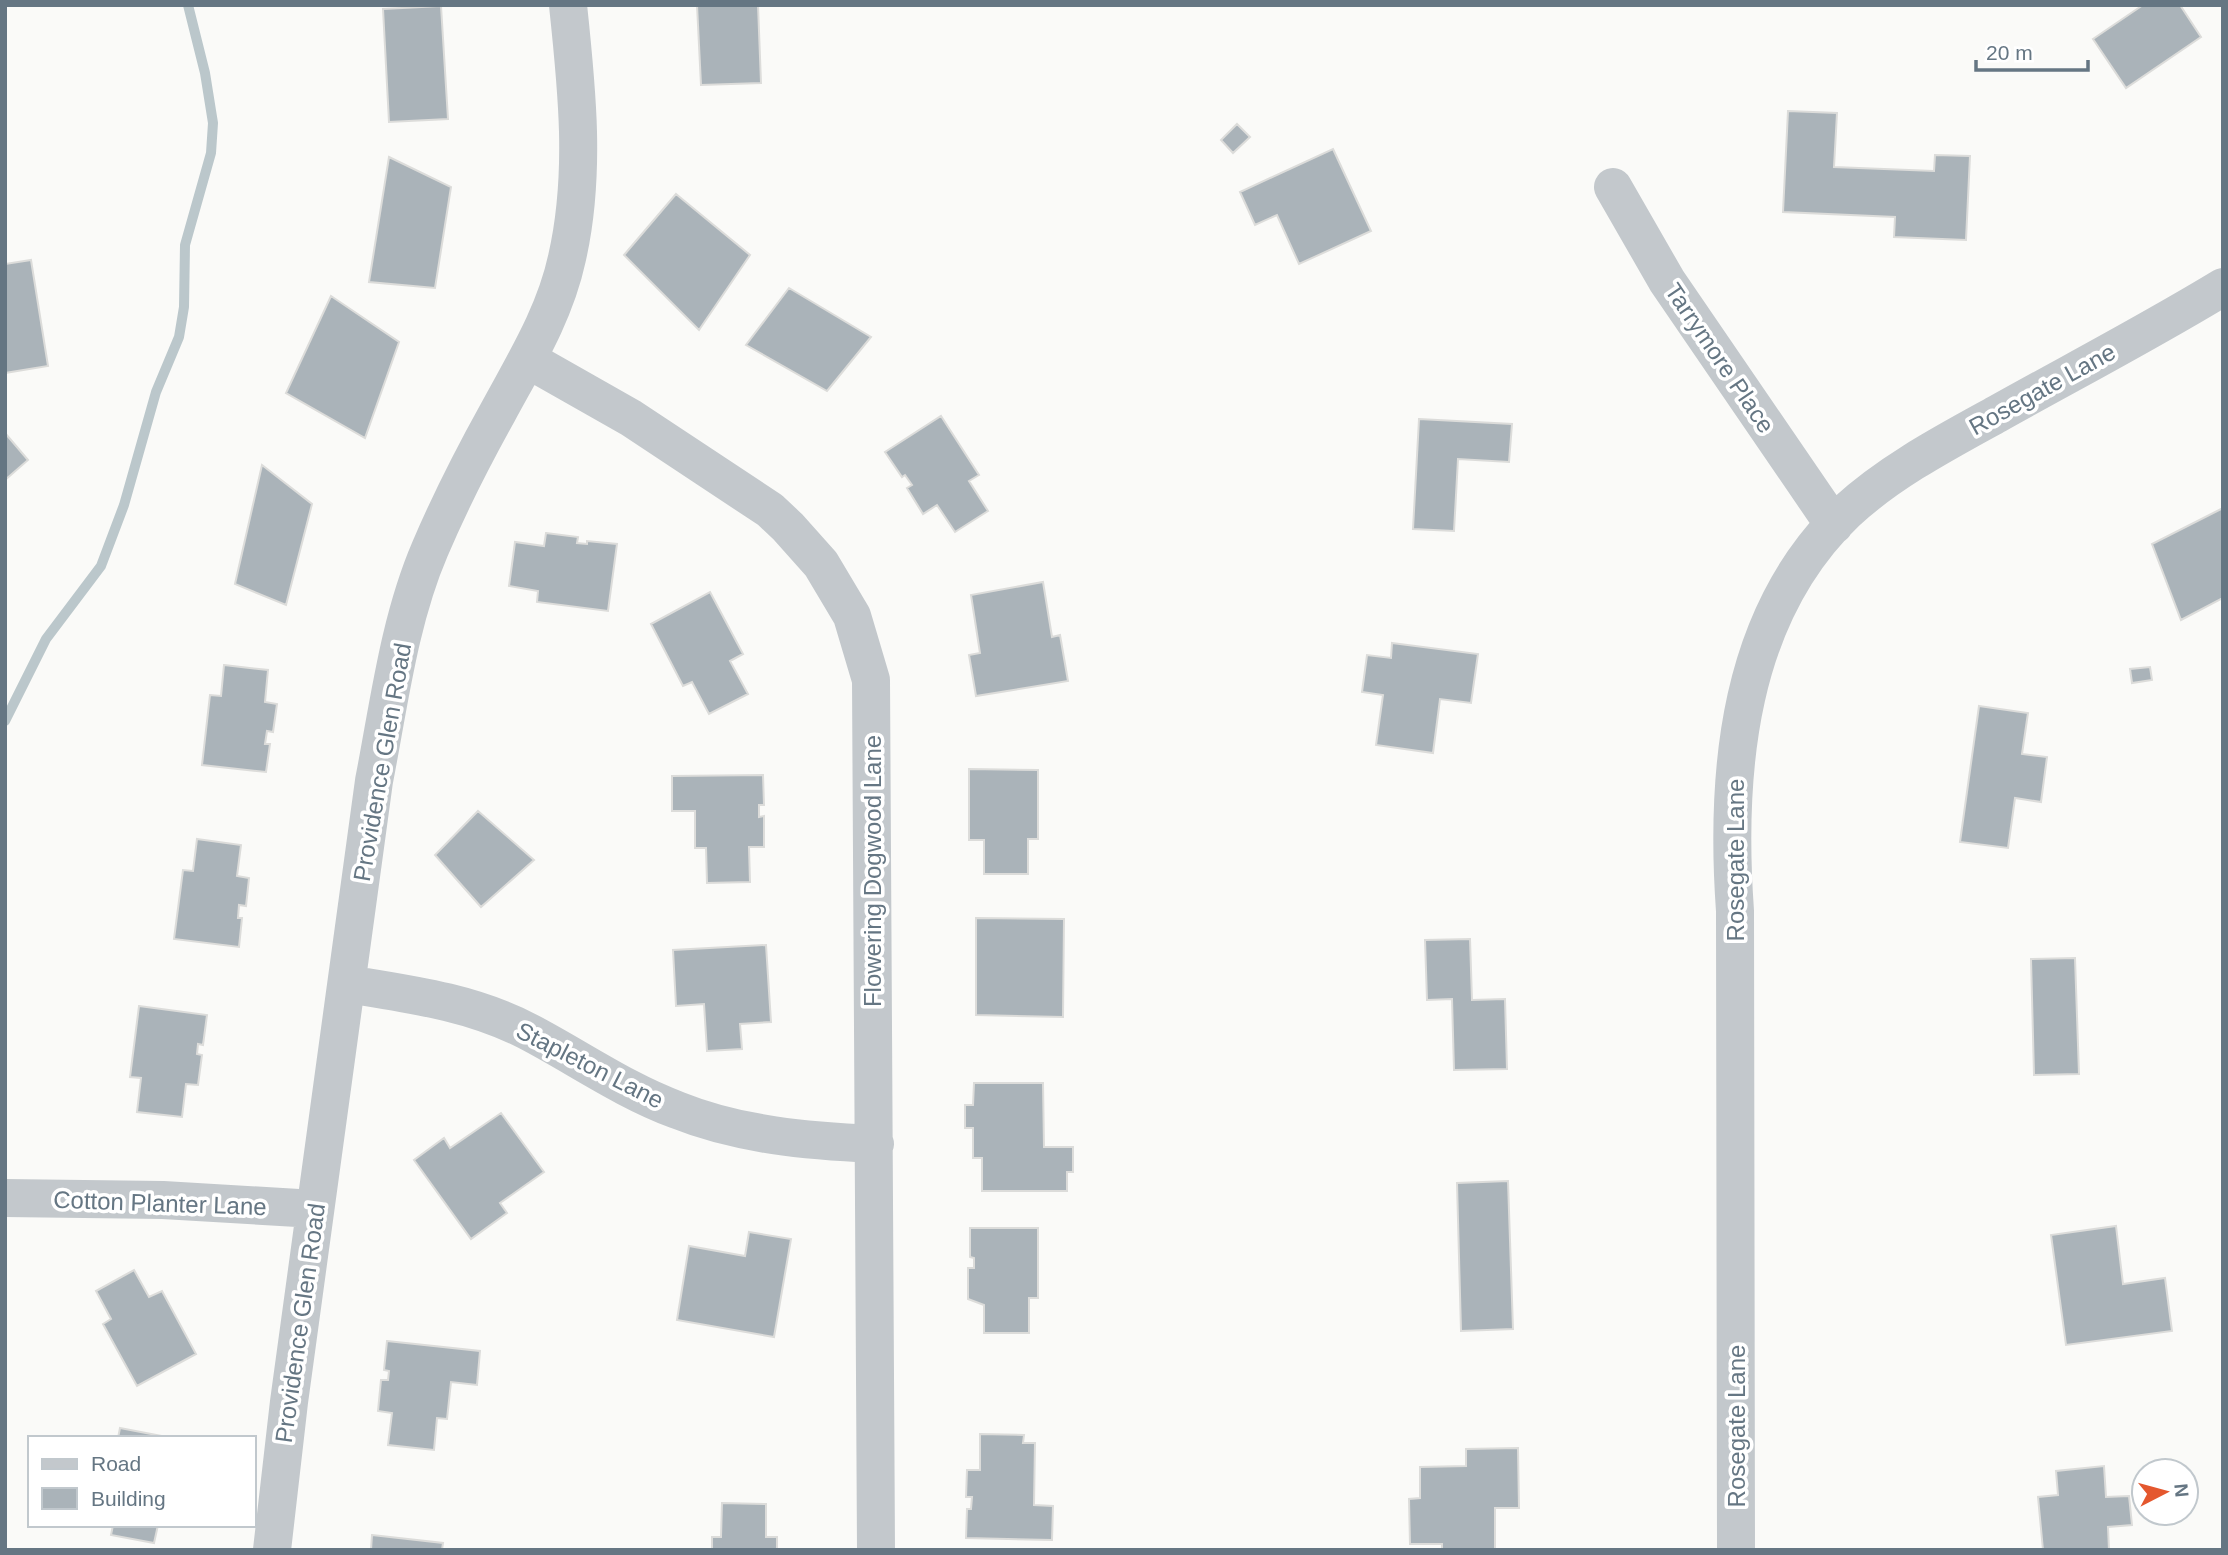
<svg xmlns="http://www.w3.org/2000/svg" width="2228" height="1555" font-family="Helvetica,sans-serif">
  <style>
    .lines { fill: none; stroke-linecap: round; stroke-linejoin: round }
    .stream { stroke: #bbc7cb; stroke-width: 10 }
    .building { fill: #aab3b9; stroke: #dcdcda; stroke-width: 2 }
    .minor { stroke: #c3c8cc; stroke-width: 38 }
    .labels { text-anchor: middle; dominant-baseline: central; stroke-width: 7; stroke-linejoin: round; paint-order: stroke }
    .street-label { font-size: 24px; fill: #657683; stroke: #fff }
  </style>
  <rect width="100%" height="100%" fill="#fafaf8"/>
  <g class="lines">
    <path class="stream" d="M5,721L46,639L101,566L124,505L156,392L179,337L184,307L185,245L211,153L213,123L205,73L188,5"/>
  </g>
  <path class="building" d="M697,5H758L761,83L701,85Z
    M2143,5H2180L2201,37L2126,88L2093,39Z
    M441,6L448,119L389,122L383,9Z
    M1788,111L1837,113L1834,167L1934,171L1935,155L1970,156L1966,240L1894,237L1895,217L1783,212Z
    M1237,124L1250,137L1233,153L1221,140Z
    M1333,149L1371,231L1299,264L1277,215L1255,225L1240,192Z
    M389,157L451,187L435,288L369,282Z
    M676,194L750,255L699,330L624,255Z
    M31,260L48,366L5,373V264Z
    M789,288L871,337L827,391L746,345Z
    M331,296L399,342L365,438L286,393Z
    M941,416L979,475L969,481L988,511L955,532L937,505L923,514L907,488L912,485L905,475L902,477L885,452Z
    M1419,419L1512,424L1509,462L1458,459L1454,531L1413,529Z
    M5,433L28,460L5,480Z
    M262,465L312,504L286,605L235,584Z
    M2223,508V598L2181,620L2152,544Z
    M546,533L578,537L577,543L587,544V541L617,544L608,611L537,602L538,591L509,586L515,542L544,546Z
    M1043,582L1052,637L1060,635L1068,681L976,696L969,655L980,653L971,595Z
    M710,592L743,654L730,661L748,694L709,714L692,682L683,686L651,624Z
    M1392,643L1478,654L1471,703L1440,699L1433,753L1376,745L1383,695L1362,692L1367,655L1391,658Z
    M224,665L268,670L265,702L277,704L273,732L267,731L265,744H270L266,772L202,765L210,695L221,696Z
    M2150,667L2152,680L2132,683L2130,669Z
    M1979,706L2028,713L2022,754L2047,757L2041,802L2015,798L2008,848L1960,842Z
    M969,769L1038,770V839H1028V874H984V840H969Z
    M763,775L764,805H759V817L764,816V847H749L750,882L707,883L706,848H695V811H672V776Z
    M478,811L534,860L481,907L435,855Z
    M197,839L241,845L237,876L249,878L246,906L239,905L238,918H242L239,947L174,939L183,870L193,871Z
    M976,918L1064,919L1063,1017L976,1015Z
    M1470,939L1472,1000L1505,999L1507,1069L1454,1070L1452,999L1427,1000L1425,940Z
    M766,945L771,1022L740,1024L742,1049L707,1051L704,1004L676,1006L673,950Z
    M2075,958L2079,1074L2034,1075L2031,959Z
    M139,1006L207,1015L203,1045L198,1044L197,1054L202,1055L198,1085L186,1084L182,1117L137,1112L141,1078L130,1077Z
    M974,1083H1043L1044,1147H1073V1172H1067V1191H982V1158H973V1128H965V1105H973Z
    M501,1113L544,1172L500,1203L507,1213L471,1239L414,1160L444,1138L450,1148Z
    M1508,1181L1513,1329L1461,1331L1457,1183Z
    M2116,1226L2123,1284L2165,1278L2172,1331L2066,1345L2051,1235Z
    M970,1228H1038V1298H1029V1333H984V1305L968,1299V1268H974V1258L970,1257Z
    M749,1232L791,1239L774,1337L677,1320L689,1246L745,1256Z
    M134,1270L149,1297L162,1291L196,1354L137,1386L103,1324L111,1319L96,1291Z
    M387,1341L480,1351L477,1385L451,1382L447,1419L437,1418L434,1450L388,1445L392,1413L378,1411L381,1380H388L389,1371L384,1370Z
    M120,1428L172,1438H118Z
    M980,1434L1024,1435L1023,1443H1035L1034,1505L1053,1506L1052,1540L966,1538L967,1509H971L972,1497H966L967,1470H980Z
    M1518,1448L1519,1508H1495V1550H1442V1544H1410L1409,1499L1420,1498V1467L1466,1466V1449Z
    M2104,1466L2106,1497L2129,1496L2132,1525L2108,1527L2109,1550H2043L2038,1497L2058,1495L2056,1471Z
    M722,1503L766,1504V1537H777V1550H712V1537H721Z
    M113,1525H158L154,1543L111,1535Z
    M372,1535L443,1543L442,1550H371Z"/>
  <g class="lines">
    <path class="minor" d="M1613,187L1667,281L1834,525
      M527,359L631,418L770,510L788,527L821,564L852,616L871,680L876,1550
      M348,984C409,994 471,1002 527,1031C577,1057 623,1090 677,1110C739,1135 808,1141 875,1144
      M5,1198L163,1200L315,1209
      M272,1550L289,1402L374,781C389,704 399,621 430,549C450,502 473,457 498,412C525,362 555,314 567,258C586,175 577,89 568,5
      M1736,1550L1735,911C1725,771 1738,615 1846,512C1889,472 1946,442 1997,414C2072,372 2149,332 2223,287"/>
  </g>
  <g class="labels">
    <g class="street-label">
      <text transform="translate(1720 358) rotate(56)">Tarrymore Place</text>
      <text transform="translate(2042 389) rotate(-29)">Rosegate Lane</text>
      <text transform="translate(382 762) rotate(-80)">Providence Glen Road</text>
      <text transform="translate(1735 860) rotate(-90)">Rosegate Lane</text>
      <text transform="translate(872 871) rotate(-90)">Flowering Dogwood Lane</text>
      <text transform="translate(590 1065) rotate(27)">Stapleton Lane</text>
      <text transform="translate(160 1203) rotate(2)">Cotton Planter Lane</text>
      <text transform="translate(300 1323) rotate(-82)">Providence Glen Road</text>
      <text transform="translate(1736 1426) rotate(-90)">Rosegate Lane</text>
    </g>
  </g>
  <rect width="2228" height="1555" fill="none" stroke="#657683" stroke-width="14"/>
  <rect x="28" y="1436" width="228" height="91" fill="#ffffff" stroke="#c1c8cd" stroke-width="2"/>
  <rect x="42" y="1459" width="35" height="10" fill="#c3c8cc" stroke="#c1c8cd" stroke-width="2"/>
  <text x="91" y="1471" font-size="21" fill="#657683">Road</text>
  <rect x="42" y="1488" width="35" height="21" fill="#aab3b9" stroke="#c1c8cd" stroke-width="2"/>
  <text x="91" y="1506" font-size="21" fill="#657683">Building</text>
  <g transform="translate(2165 1492) rotate(84)"><circle r="33" fill="#ffffff" stroke="#c1c8cd" stroke-width="2"/>
  <path d="M0-5L12 26L0 18L-12 26Z" fill="#e4572e"/>
  <text y="-10" font-size="19" font-weight="bold" text-anchor="middle" fill="#657683">N</text>
  </g>
  <path d="M1976 60v10h112v-10" fill="none" stroke="#657683" stroke-width="3.5"/>
  <text x="1986" y="60" font-size="21" fill="#657683" stroke="#ffffff" stroke-width="5" paint-order="stroke">20 m</text>
</svg>
